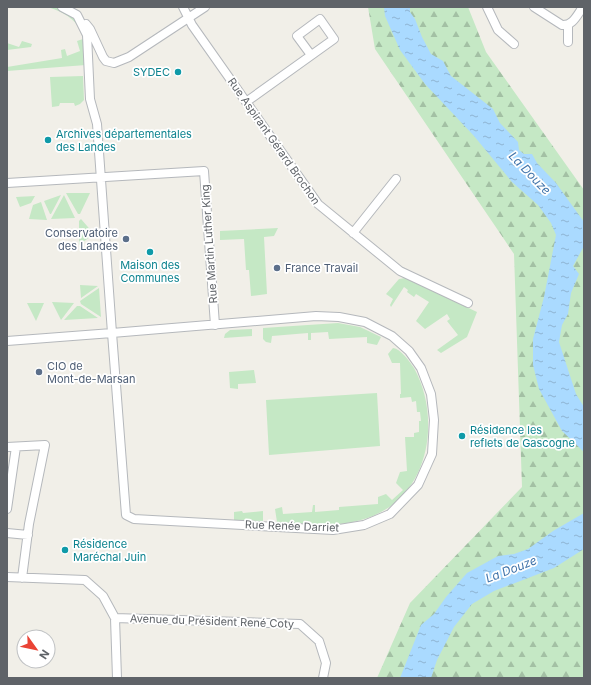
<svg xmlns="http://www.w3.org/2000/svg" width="591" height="685" font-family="Inter,sans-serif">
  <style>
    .grass { fill: #c5e8c5 }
    .forest { fill: url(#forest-firs) }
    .water { fill: url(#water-ripples) }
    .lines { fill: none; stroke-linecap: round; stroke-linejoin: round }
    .minor-casing { stroke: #b5b8bc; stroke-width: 10 }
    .minor { stroke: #fff; stroke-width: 8 }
    .culture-dot { fill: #0f9aa8; stroke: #fff; stroke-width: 1.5 }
    .service-dot { fill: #5c6f8a; stroke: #fff; stroke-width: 1.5 }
    .labels { text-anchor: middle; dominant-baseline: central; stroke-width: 3.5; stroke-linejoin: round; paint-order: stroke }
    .culture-label { font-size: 11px; fill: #0d838f; stroke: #fff; text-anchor: start }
    .street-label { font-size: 11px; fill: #5f6368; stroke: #fff }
    .service-label { font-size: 11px; fill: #4e5e75; stroke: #fff; text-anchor: start }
    .water-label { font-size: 12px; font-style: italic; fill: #4174aa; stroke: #fff }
  </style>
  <defs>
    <pattern id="forest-firs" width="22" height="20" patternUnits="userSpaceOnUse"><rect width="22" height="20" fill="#c5e8c5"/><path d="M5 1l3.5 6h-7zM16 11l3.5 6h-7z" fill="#a3c0a4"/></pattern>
    <pattern id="water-ripples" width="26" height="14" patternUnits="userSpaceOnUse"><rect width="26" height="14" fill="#aadaff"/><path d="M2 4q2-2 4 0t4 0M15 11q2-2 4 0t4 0" fill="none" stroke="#8eb4d2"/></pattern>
  </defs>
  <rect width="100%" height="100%" fill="#f1efe8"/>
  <path class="grass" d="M48,7H57L64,10L73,17L84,33L86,65L7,71V67L62,58L61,50L65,49L67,56L80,51L77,41L83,39C79,20 65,13 48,7Z
    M22,41L32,44L31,47L7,50V43L19,47Z
    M83,76L84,100L80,104L75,106L74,103H60L59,106L52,107L50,77Z
    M66,193H90L80,214H78Z
    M61,195L51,214H50L44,201Z
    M64,195L75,218L51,219Z
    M35,196L31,203L20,207L16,197Z
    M41,202L47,220L29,219L33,205Z
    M81,219L94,234L79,245V221Z
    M278,228L274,236L264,237L267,294L251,296L249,270H246L244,239L220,240V231Z
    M405,278L477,312L467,337L441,353L437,350L458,335L447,321L450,319L447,314L425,329L416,321L429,302L416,294L414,297L407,292L408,290L404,287L391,307L390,305L393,299L386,294L399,279Z
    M80,285L98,286L81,298Z
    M99,288L101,317L81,304L80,301Z
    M52,302L74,303L61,320Z
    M27,303H44L36,321Z
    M77,306H80L98,318L64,320Z
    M338,323L360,327L381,337L377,345L367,343V337L329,339L328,332L311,333V340H308V333L272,336L271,343L266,342L263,339V328Z
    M252,329V336L224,338L225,334L230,330Z
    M393,348C401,349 409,361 414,368C440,415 431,486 381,512C347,530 313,524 277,522L275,509L282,507L283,514L312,512L313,505H315V512L339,510V507L378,504V497L386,494L392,500L403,490L396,483L400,472L407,471L405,437H414V433L419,432V421H421L420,412H417L416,401L412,402L411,397L400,398V394H401L400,363H392L388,354Z
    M254,370L256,383L238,384V389L230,388L229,372Z
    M377,393L380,446L269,455L266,400Z
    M242,511L243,513L263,511V521L234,520V512Z"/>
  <path class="forest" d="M368,7H468L486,52L584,190V678H377L410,603L522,487L514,254L375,49Z"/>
  <path class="water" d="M384,7H410V12L415,19L422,37L431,54L443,61L451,76L493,109L500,123L518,142L519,150L524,154H532L537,163L556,183L584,222V246L573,266L579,274L571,293L568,314L562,325L559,342L576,394L584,407V452L562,431L539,389L533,365V339L544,297L556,235L551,223L538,205L512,182L474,136L425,84L400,50L385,16Z
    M584,513V549L554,568L494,591L472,604L454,627L437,660L431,678H400L421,625L434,614L446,597L467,573L498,556L514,554L528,549L553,531Z"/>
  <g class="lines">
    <defs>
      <path id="minor" d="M183,7L192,25L318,204L400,271L468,303
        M487,7L498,30L514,44
        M534,7L562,25C573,26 577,15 583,7
        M86,24L90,29L103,57L106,61L114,63L129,57L205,7
        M568,25V42
        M246,102L334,39L320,19L297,36L311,55
        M7,183L204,171L215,325
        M353,233L396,179
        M316,316L339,317L365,322L392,336L409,351L421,368L431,394L434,420L432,454L418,485L390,514L364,525L333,530L134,519L126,515L112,333Z
        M7,341L112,333L97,124L90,99L87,35L77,15L62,7
        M7,447L45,445L29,524L22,578
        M7,509L16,447
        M7,533L28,535
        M7,577L85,580L103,596L115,618L300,624L319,641L326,663L323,678
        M115,618L117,678"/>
    </defs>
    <use href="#minor" class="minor-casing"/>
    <use href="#minor" class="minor"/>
  </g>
  <g class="culture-dot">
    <circle cx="178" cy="72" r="4"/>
    <circle cx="48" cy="140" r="4"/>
    <circle cx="150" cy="252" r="4"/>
    <circle cx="462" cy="436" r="4"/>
    <circle cx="65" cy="550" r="4"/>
  </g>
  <g class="service-dot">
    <circle cx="126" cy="239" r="4"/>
    <circle cx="277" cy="268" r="4"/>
    <circle cx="39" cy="372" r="4"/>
  </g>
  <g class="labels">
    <g class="culture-label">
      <text x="170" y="72" text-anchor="end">SYDEC</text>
      <text x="56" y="134">Archives départementales<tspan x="56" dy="13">des Landes</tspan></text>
      <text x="150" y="265" text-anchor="middle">Maison des<tspan x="150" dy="13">Communes</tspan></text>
      <text x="470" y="430">Résidence les<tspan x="470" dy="13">reflets de Gascogne</tspan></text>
      <text x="73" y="544">Résidence<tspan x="73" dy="13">Maréchal Juin</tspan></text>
    </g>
    <g class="street-label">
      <text transform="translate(274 141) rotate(55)">Rue Aspirant Gérard Brochon</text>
      <text transform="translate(209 244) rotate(-94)">Rue Martin Luther King</text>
      <text transform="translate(292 526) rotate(2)">Rue Renée Darriet</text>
      <text transform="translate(212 621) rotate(2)">Avenue du Président René Coty</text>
    </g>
    <g class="service-label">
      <text x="118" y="233" text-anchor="end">Conservatoire<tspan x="118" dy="13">des Landes</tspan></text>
      <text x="285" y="268">France Travail</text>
      <text x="47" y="366">CIO de<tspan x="47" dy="13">Mont-de-Marsan</tspan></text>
    </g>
    <g class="water-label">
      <text transform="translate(530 173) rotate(46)">La Douze</text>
      <text transform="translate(511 569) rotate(-21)">La Douze</text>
    </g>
  </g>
  <rect width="591" height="685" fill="none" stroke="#5f6368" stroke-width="16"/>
  <g transform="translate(36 649) rotate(123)"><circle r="19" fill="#ffffff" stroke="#bfc1c3"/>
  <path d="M0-3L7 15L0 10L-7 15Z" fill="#ea4335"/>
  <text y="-6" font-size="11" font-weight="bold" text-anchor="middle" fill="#5f6368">N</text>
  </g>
</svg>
